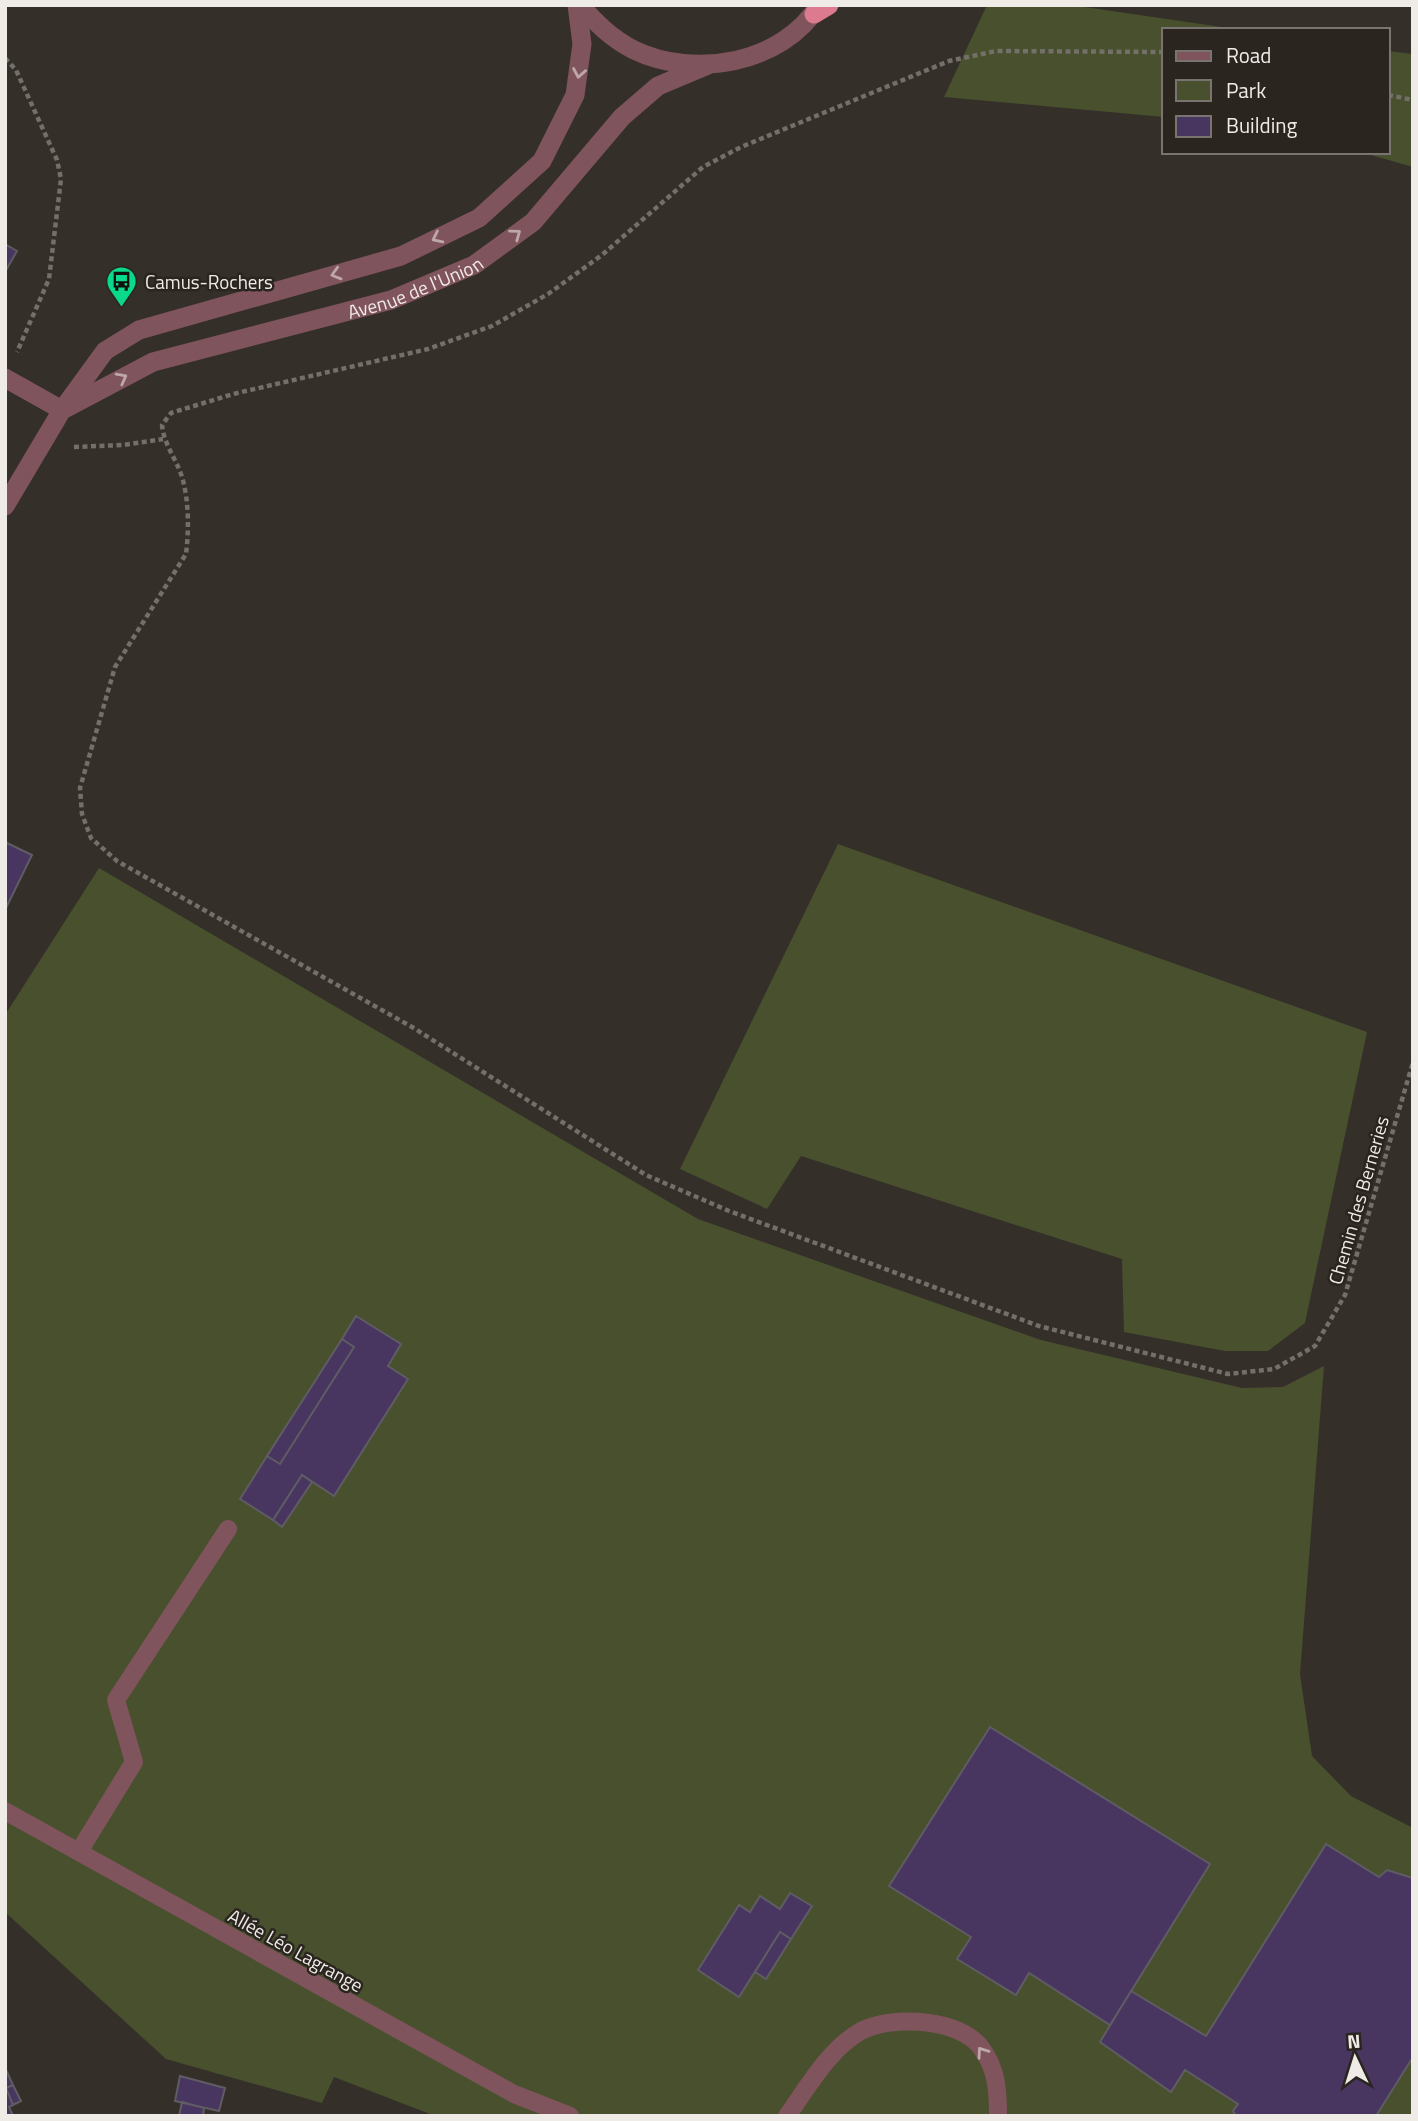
<svg xmlns="http://www.w3.org/2000/svg" width="1418" height="2121" font-family="'Titillium Web',sans-serif">
  <style>
    .green { fill: #48502e }
    .building { fill: #483660; stroke: #5f5c64; stroke-width: 2 }
    .lines { fill: none; stroke-linecap: round; stroke-linejoin: round }
    .path { stroke: #736f69; stroke-width: 4.5; stroke-dasharray: 5 3.5; stroke-linecap: butt }
    .service { stroke: #80545c; stroke-width: 18 }
    .minor { stroke: #80545c; stroke-width: 19 }
    .tertiary { stroke: #80545c; stroke-width: 19 }
    .trunk { stroke: #dc7a8f; stroke-width: 19 }
    .oneway { stroke: #bda7a8 }
    .labels { text-anchor: middle; dominant-baseline: central; stroke-width: 5; stroke-linejoin: round; paint-order: stroke }
    .poi-label { font-size: 19px; fill: #efebe7; stroke: #2a251f; text-anchor: start }
    .street-label { font-size: 19px; fill: #efebe7; stroke: #2a251f }
  </style>
  <rect width="100%" height="100%" fill="#342f29"/>
  <path class="green" d="M987,5H1071L1242,30H1164V117L944,97Z
    M1388,51L1413,54V167L1360,152H1388Z
    M838,844L1367,1032L1305,1323L1268,1351H1225L1124,1332L1122,1259L801,1156L767,1209L680,1169Z
    M99,868L698,1219L1041,1340L1242,1388L1283,1387L1324,1366L1300,1674L1312,1756L1351,1796L1413,1828V2116H435L334,2077L322,2103L166,2059L5,1912V1015Z"/>
  <path class="building" d="M5,244L17,251L5,272Z
    M5,842L32,855L5,910Z
    M356,1316L401,1344L388,1366L408,1379L334,1496L302,1475L273,1520L240,1499L267,1456L280,1464L354,1347L342,1339Z
    M342,1339L354,1347L280,1464L267,1456Z
    M302,1475L312,1482L282,1527L273,1520Z
    M990,1727L1210,1864L1110,2025L1029,1973L1016,1995L957,1959L971,1937L889,1886Z
    M1326,1844L1379,1877L1387,1870L1413,1878V2057L1376,2116H1236L1233,2111L1238,2104L1185,2070L1171,2092L1100,2042L1131,1991L1206,2036Z
    M790,1893L812,1906L791,1939L780,1932L739,1997L698,1970L739,1905L750,1912L760,1896L780,1909Z
    M780,1932L791,1939L766,1979L755,1972Z
    M6,2070L13,2085L6,2088L13,2105L9,2107L13,2116H5Z
    M180,2076L225,2088L219,2111L175,2101Z
    M13,2085L21,2101L13,2105L6,2088Z
    M182,2102L204,2108L203,2116H179Z"/>
  <g class="lines">
    <path class="path" d="M1164,52L996,51L949,61L741,147L703,167L602,255L548,294L492,326L428,349L233,394L171,413L162,425C164,445 176,458 182,477C189,500 189,531 186,554L115,667L80,788L82,814L91,838L117,861L412,1027L646,1175L729,1211L1039,1326L1228,1374L1274,1369L1315,1346L1345,1295L1413,1062
      M5,58L16,70L57,160L61,179L49,279L17,352
      M1388,95L1413,100
      M74,447L123,445L163,439"/>
    <path class="service" d="M5,1811L514,2094L570,2116
      M80,1850L134,1762L116,1700L228,1529
      M787,2116C808,2087 829,2049 861,2031C892,2015 961,2018 982,2049C997,2070 998,2091 998,2116"/>
    <path class="minor" d="M5,378L62,410"/>
    <g class="tertiary">
      <path d="M580,5C596,23 612,39 634,50C694,79 782,64 819,5"/>
      <path id="s1" d="M66,408L153,362L391,300L474,265L533,222L622,117L658,86L708,65"/>
      <path d="M5,506L62,410L105,351L139,330L401,256L479,218L542,161L575,95L582,44L577,5"/>
    </g>
    <path class="trunk" d="M814,14L829,5"/>
  </g>
  <defs><path id="oneway-chevron" d="M-2-3.5L2.5 0L-2 3.5" fill="none" stroke-width="1.6" stroke-linecap="round" stroke-linejoin="round" transform="scale(1.75)"/></defs>
  <g class="oneway">
    <use href="#oneway-chevron" transform="translate(579 73) rotate(100)"/>
    <use href="#oneway-chevron" transform="translate(516 234) rotate(-36)"/>
    <use href="#oneway-chevron" transform="translate(437 238) rotate(154)"/>
    <use href="#oneway-chevron" transform="translate(336 274) rotate(164)"/>
    <use href="#oneway-chevron" transform="translate(122 378) rotate(-28)"/>
    <use href="#oneway-chevron" transform="translate(982 2052) rotate(-125)"/>
  </g>
  <defs>
    <symbol id="bus-pin" viewBox="-11 -11 22 30"><path d="M0 17L-7.5 6A9.5 9.5 0 1 1 7.5 6Z" fill="#09d98b" stroke="#2a251f"/><path d="M-5-6H5V4H4V6H2V4H-2V6H-4V4H-5ZM-3.5-4V0h7V-4ZM-3.5 1.2v1.5H-2V1.2ZM2 1.2v1.5H3.5V1.2Z" fill="#111"/></symbol>
  </defs>
  <g fill-rule="evenodd">
    <use href="#bus-pin" x="104" y="264" width="35" height="47"/>
  </g>
  <g class="labels">
    <g class="poi-label">
      <text x="145" y="281">Camus-Rochers</text>
    </g>
    <g class="street-label">
      <text stroke="none"><textPath href="#s1" startOffset="371">Avenue de l'Union</textPath></text>
      <text transform="translate(1358 1200) rotate(-74)">Chemin des Berneries</text>
      <text transform="translate(296 1950) rotate(29)">Allée Léo Lagrange</text>
    </g>
  </g>
  <rect width="1418" height="2121" fill="none" stroke="#efebe7" stroke-width="14"/>
  <rect x="1162" y="28" width="228" height="126" fill="#2a251f" stroke="#79746f" stroke-width="2"/>
  <rect x="1176" y="51" width="35" height="10" fill="#80545c" stroke="#79746f" stroke-width="2"/>
  <text x="1226" y="63" font-size="21" fill="#efebe7">Road</text>
  <rect x="1176" y="80" width="35" height="21" fill="#48502e" stroke="#79746f" stroke-width="2"/>
  <text x="1226" y="98" font-size="21" fill="#efebe7">Park</text>
  <rect x="1176" y="116" width="35" height="21" fill="#483660" stroke="#79746f" stroke-width="2"/>
  <text x="1226" y="133" font-size="21" fill="#efebe7">Building</text>
  <g transform="translate(1355 2058) rotate(356)" stroke="#2a251f" stroke-width="5" paint-order="stroke">
  <path d="M0-5L12 26L0 18L-12 26Z" fill="#efebe7"/>
  <text y="-10" font-size="19" font-weight="bold" text-anchor="middle" fill="#efebe7">N</text>
  </g>
</svg>
